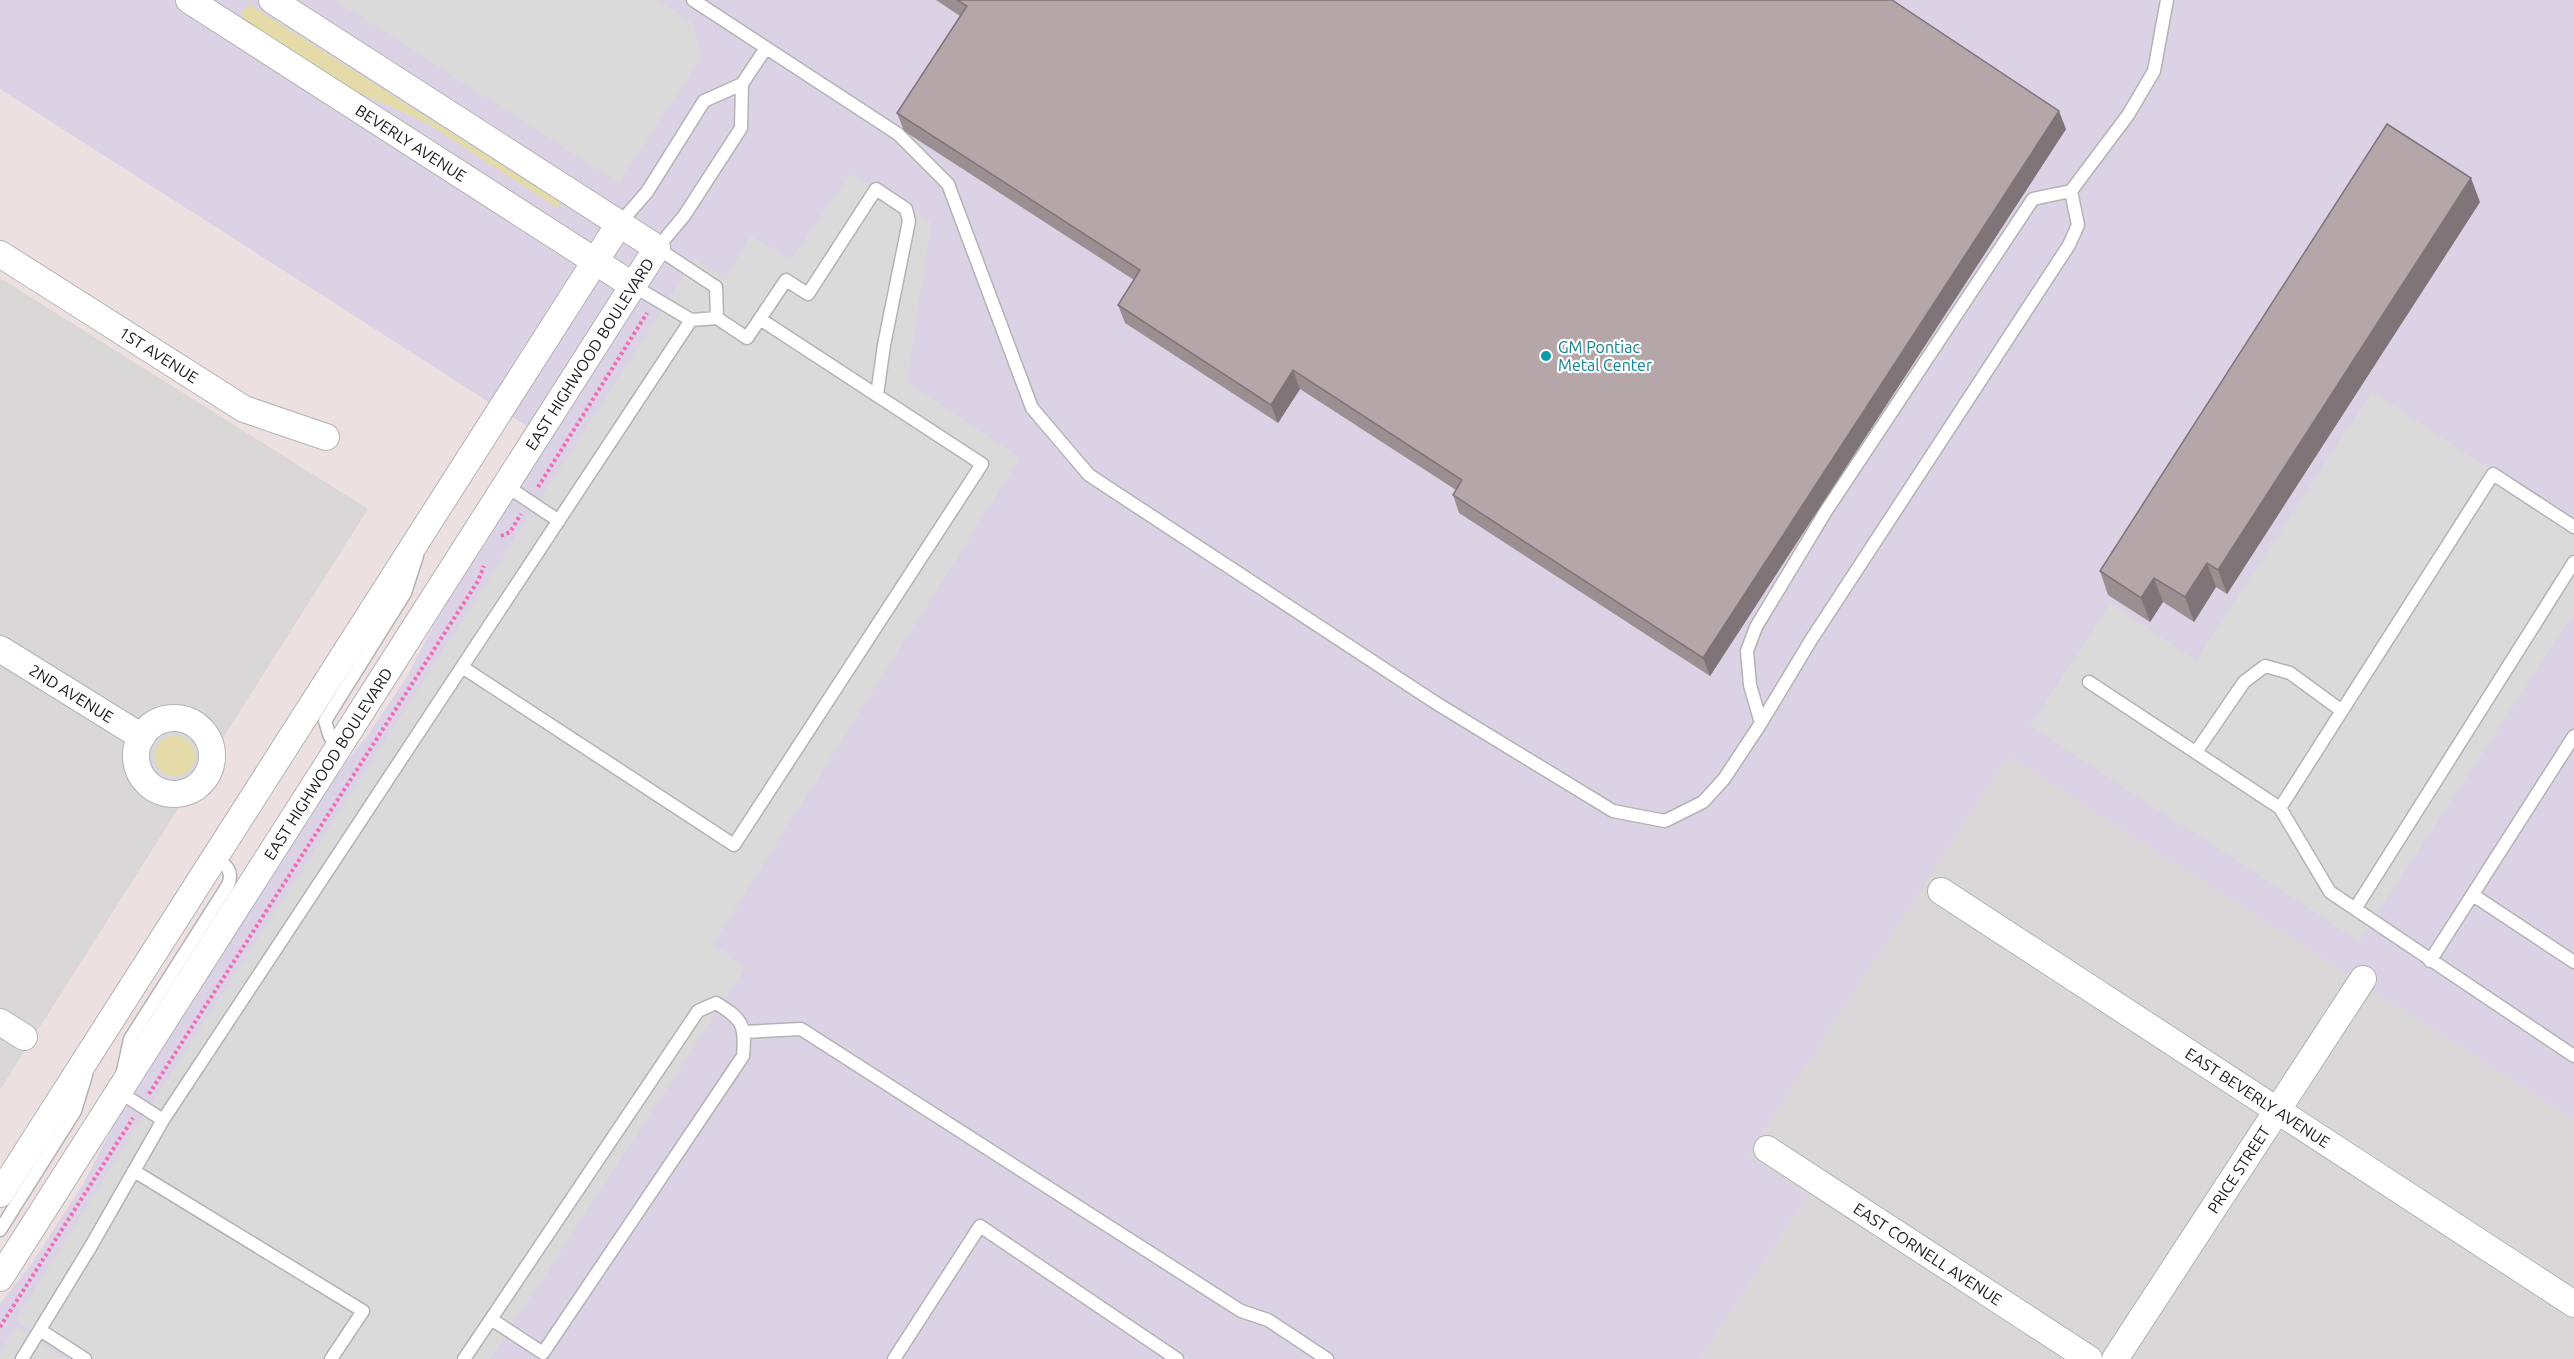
<svg xmlns="http://www.w3.org/2000/svg" width="2574" height="1359" font-family="Ubuntu,sans-serif">
  <style>
    .residential { fill: #d9d7d8 }
    .industrial { fill: #dcd2e5 }
    .grass { fill: #e4dba8 }
    .parking { fill: #dadada }
    .lines { fill: none; stroke-linecap: round; stroke-linejoin: round }
    .lane-casing { stroke: #b3b3b3; stroke-width: 15 }
    .street-casing { stroke: #b3b3b3; stroke-width: 28 }
    .path { stroke: #f26bb6; stroke-width: 4; stroke-dasharray: 3 3; stroke-linecap: butt }
    .lane { stroke: #fff; stroke-width: 12 }
    .street { stroke: #fff; stroke-width: 26 }
    .wall { fill: #9c8f92 }
    .shaded-wall { fill: #7f7477 }
    .building { fill: #b5a6aa; stroke: #7f7477; stroke-width: 1.5 }
    .culture-dot { fill: #0f9aa8; stroke: #fff; stroke-width: 2 }
    .labels { text-anchor: middle; dominant-baseline: central; stroke-width: 4.5; stroke-linejoin: round; paint-order: stroke }
    .street-label { font-size: 16px; fill: #1a1a1a; stroke: #fff }
    .culture-label { font-size: 16px; fill: #0d838f; stroke: #fff; text-anchor: start }
  </style>
  <rect width="100%" height="100%" fill="#ece0e0"/>
  <path class="residential" d="M0,278L368,509L0,1090Z
    M2008,754L2574,1120V1359H1700L1808,1195L1747,1156Z"/>
  <path class="industrial" d="M0,0H2574V1120L2008,755L1748,1155L1808,1195L1700,1359H0V1304L30,1266L83,1184L114,1125L343,765L366,738L407,677L437,619L550,441L0,89Z"/>
  <path class="grass" d="M249,4L560,202L561,205L556,207L425,122L351,89L241,18V14Z
    M155 756a20 20 0 1 1 40 0a20 20 0 1 1-40 0Z"/>
  <path class="parking" d="M335,0H657L693,24L701,59L619,183Z
    M851,173L931,222L907,381L1020,458L713,944L746,967L490,1359H75L16,1320L132,1134L695,259L726,279L751,236L791,259Z
    M2372,392L2574,524V613L2359,941L2030,726L2110,604L2196,660Z
    M16,1326L66,1359H0V1353Z"/>
  <g class="lines">
    <defs>
      <path id="lane" d="M693,0L898,134L948,184L1032,408L1089,475L1436,703L1613,811L1665,821L1703,802L1724,779L1761,723L1811,640L2069,245L2078,225L2071,191L2033,199L1826,511L1756,627L1747,651L1750,685L1761,723
        M2071,191L2128,115L2154,71L2167,0
        M619,224L647,192L704,101L742,84L766,48
        M632,285L691,320L717,318L747,338L786,280L808,294L876,189L906,209L909,221L884,345L877,395
        M717,318L716,287L657,248L684,216L741,128L742,84
        M505,485L559,521
        M2574,527L2493,474L2280,808L2330,892L2574,1056
        M462,667L734,845L982,464L760,319
        M2089,682L2280,808
        M340,744L330,737L325,721L405,593L417,556
        M2196,752L2244,682L2265,666L2290,673L2342,711
        M2473,895L2574,962
        M2355,909L2574,562
        M2430,961L2574,736
        M745,1032L801,1029L1241,1311L1268,1320L1327,1359
        M123,1071L130,1039L228,885C234,871 226,865 215,857
        M118,1091L163,1120
        M134,1171L363,1311L331,1359
        M0,1230L75,1111L86,1075
        M40,1330L85,1359
        M22,1359L91,1246L163,1120L691,320
        M464,1359L491,1319L698,1011L716,1003C742,1019 746,1024 743,1056L543,1353L491,1319
        M894,1359L980,1226L1177,1359"/>
      <g id="street">
        <path id="s1" d="M189,0L632,285"/>
        <path id="s2" d="M0,254L244,409L326,437"/>
        <path id="s3" d="M0,649L142,737"/>
        <circle cx="174" cy="756" r="38"/>
        <path id="s4" d="M1941,891L2574,1304"/>
        <path d="M0,1022L24,1037"/>
        <path id="s5" d="M1767,1149L2089,1359"/>
        <path d="M0,1194L619,224"/>
        <path id="s6" d="M0,1278L657,248L272,0"/>
        <path id="s7" d="M2115,1359L2363,979"/>
      </g>
    </defs>
    <use href="#lane" class="lane-casing"/>
    <use href="#street" class="street-casing"/>
    <path class="path" d="M538,487L647,313
      M501,536L510,532L521,514
      M149,1094L478,581L484,566
      M0,1327L133,1118"/>
    <use href="#lane" class="lane"/>
    <use href="#street" class="street"/>
  </g>
  <path class="wall" d="M936,0H1892L2066,129L1710,676L1459,513L1453,495L1456,490L1300,389L1278,423L1125,323L1118,305L1134,280L904,131L897,113L960,16Z
    M2480,202L2227,594L2216,587L2194,622L2163,602L2150,622L2108,595L2100,571Z"/>
  <path class="shaded-wall" d="M2059,111L2066,129L1710,676L1703,658Z
    M2471,178L2480,202L2227,594L2218,570Z
    M1293,370L1300,389L1278,423L1271,405Z
    M2207,563L2216,587L2194,622L2185,597Z
    M2154,578L2163,602L2150,622L2141,598Z"/>
  <path class="building" d="M957,0H1892L2059,111L1703,658L1453,495L1462,480L1293,370L1271,405L1118,305L1140,270L897,113L967,6Z
    M2387,124L2471,178L2218,570L2207,563L2185,597L2154,578L2141,598L2100,571Z"/>
  <circle class="culture-dot" cx="1546" cy="356" r="6"/>
  <g class="labels">
    <g class="street-label">
      <text stroke="none"><textPath href="#s1" startOffset="264">BEVERLY AVENUE</textPath></text>
      <text stroke="none"><textPath href="#s6" startOffset="1096">EAST HIGHWOOD BOULEVARD</textPath></text>
      <text stroke="none"><textPath href="#s2" startOffset="188">1ST AVENUE</textPath></text>
      <text stroke="none"><textPath href="#s3" startOffset="84">2ND AVENUE</textPath></text>
      <text stroke="none"><textPath href="#s6" startOffset="610">EAST HIGHWOOD BOULEVARD</textPath></text>
      <text stroke="none"><textPath href="#s4" startOffset="378">EAST BEVERLY AVENUE</textPath></text>
      <text stroke="none"><textPath href="#s7" startOffset="226">PRICE STREET</textPath></text>
      <text stroke="none"><textPath href="#s5" startOffset="192">EAST CORNELL AVENUE</textPath></text>
    </g>
    <g class="culture-label">
      <text x="1558" y="347">GM Pontiac<tspan x="1558" dy="18">Metal Center</tspan></text>
    </g>
  </g>
</svg>
